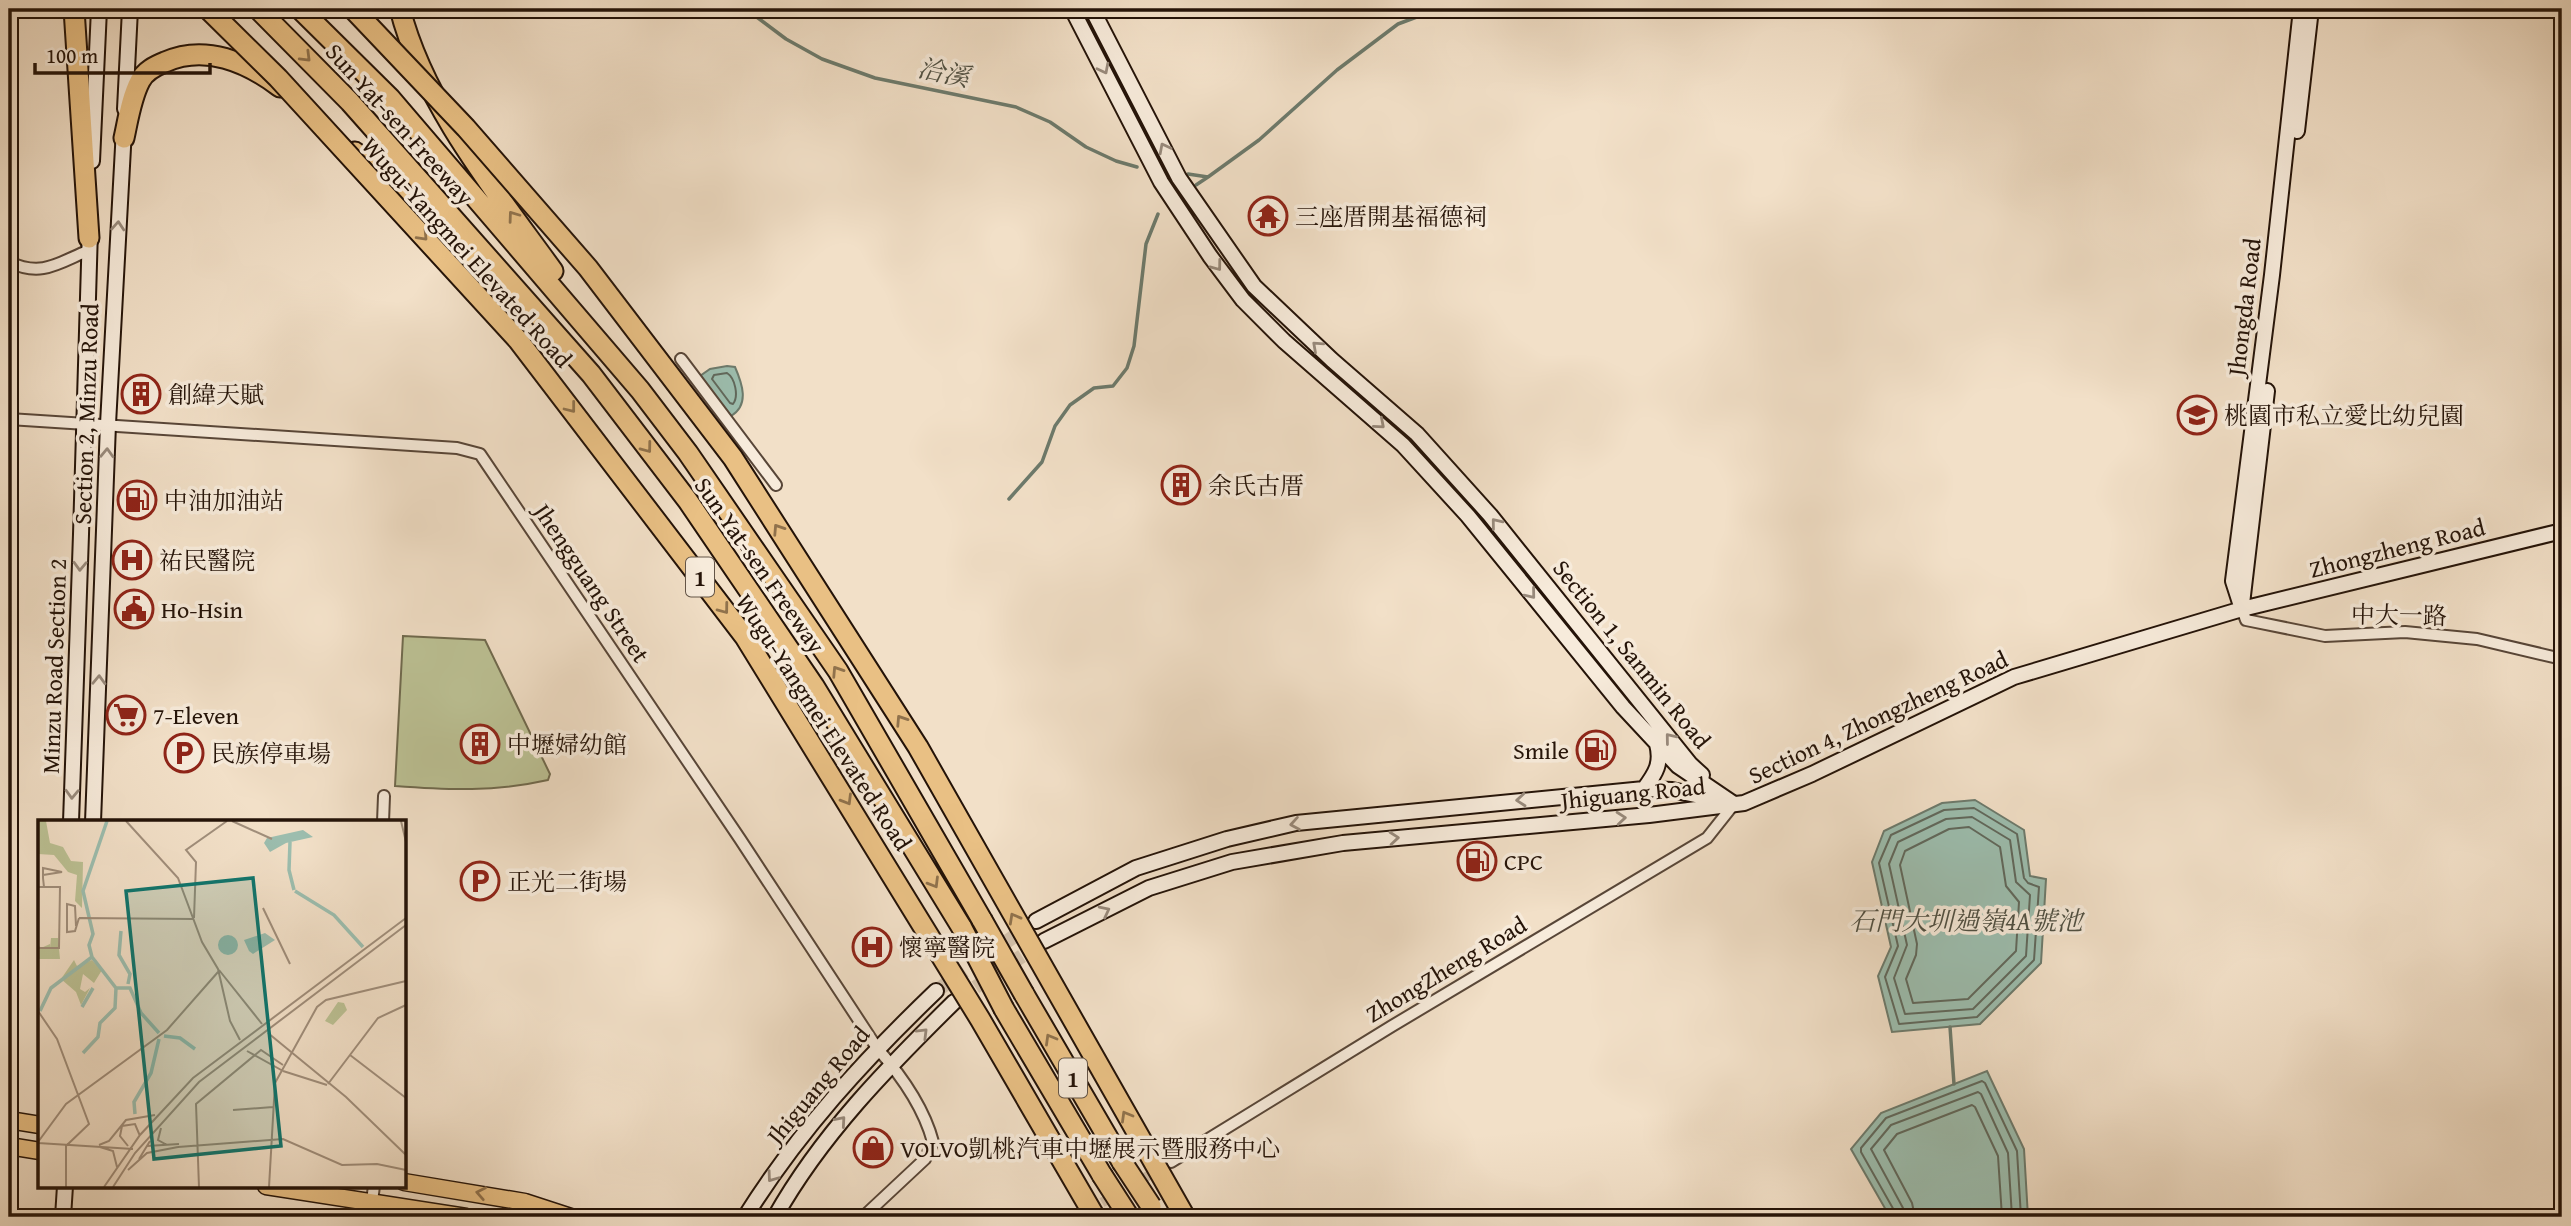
<svg xmlns="http://www.w3.org/2000/svg" width="2571" height="1226" font-family="'Gentium Book Plus','Noto Serif TC',serif">
  <style>
    .green { fill: #bcc295; stroke: #706a4e; stroke-width: 2 }
    .water { fill: #9cbeaf; stroke: #6c7a6c; stroke-width: 2 }
    .lines { fill: none; stroke-linecap: round; stroke-linejoin: round }
    .shore { stroke: #60685c; stroke-width: 2 }
    .stream { stroke: #6c7a6c; stroke-width: 3.5 }
    .street-tunnel { stroke: #d3c1ab; stroke-width: 10; stroke-dasharray: 10 5; stroke-linecap: butt }
    .secondary-tunnel { stroke: #d3c1ab; stroke-width: 14; stroke-dasharray: 14 7; stroke-linecap: butt }
    .street-casing { stroke: #584638; stroke-width: 14 }
    .secondary-casing { stroke: #241308; stroke-width: 18 }
    .primary-casing { stroke: #241308; stroke-width: 19 }
    .highway-casing { stroke: #241308; stroke-width: 23 }
    .street { stroke: #f7ebdb; stroke-width: 10 }
    .secondary { stroke: #f7ebdb; stroke-width: 14 }
    .primary { stroke: #e9c084; stroke-width: 16 }
    .highway { stroke: #e9c084; stroke-width: 19 }
    .highway-bridge-casing { stroke: #241308; stroke-width: 23; stroke-linecap: butt }
    .highway-bridge { stroke: #e9c084; stroke-width: 19 }
    .oneway { stroke: #90724c }
    .oneway2 { stroke: #988a7c }
    .labels { text-anchor: middle; dominant-baseline: central; stroke-width: 7; stroke-linejoin: round; paint-order: stroke }
    .shield { fill: #f7ebdb; stroke: #635447; stroke-width: 2 }
    .shield-label { font-size: 23px; font-weight: bold; fill: #241308 }
    .street-label { font-size: 24px; fill: #241308; stroke: #f7ebdb }
    .poi-label { font-size: 24px; fill: #241308; stroke: #f7ebdb; text-anchor: start }
    .water-label { font-size: 26px; font-style: italic; fill: #4e4f42; stroke: #f7ebdb }
    .inset-river { fill: none; stroke: #9cbeaf; stroke-width: 3.5 }
    .inset-road { fill: none; stroke: #a08e7b; stroke-width: 2 }
    .view { fill: #0f766e; fill-opacity: 0.15; stroke: #0f766e; stroke-width: 3.5 }
    .inset-edge { fill: none; stroke: #241308; stroke-width: 3.5 }
  </style>
  <rect width="100%" height="100%" fill="#f2e0c8"/>
  <filter id="stains"><feTurbulence type="fractalNoise" baseFrequency=".00286" numOctaves="4"/><feColorMatrix values="0 0 0 0 .2 0 0 0 0 .09 0 0 0 0 .02 0 0 0 .5 -.17"/></filter>
  <radialGradient id="worn" r=".72"><stop offset=".6" stop-color="#630" stop-opacity="0"/><stop offset="1" stop-color="#630" stop-opacity=".3"/></radialGradient>
  <path class="green" d="M403,636L485,640L550,774L548,780C495,792 449,790 395,786Z"/>
  <path class="water" d="M727,366L735,367C742,383 750,405 731,416L700,376L710,369Z
    M1975,800L2024,830L2030,876L2046,879L2041,963L1980,1024L1892,1032L1878,976L1891,947L1872,862L1884,831L1942,803Z
    M1987,1071L2024,1149L2028,1217H1890L1851,1149L1881,1113Z"/>
  <g class="lines">
    <path class="shore" d="M727,373C735,378 739,396 733,404L730,403L712,379L714,375Z
      M1974,808L2017,834L2024,878L2028,883L2039,887L2034,960L1977,1017L1899,1024L1885,977L1898,946L1879,863L1891,835L1944,810Z
      M1972,817L2010,840L2016,882L2030,895L2026,956L1973,1009L1905,1014L1894,978L1907,945L1889,864L1898,842L1946,819Z
      M1969,827L2000,847L2006,886L2019,902L2016,951L1968,999L1913,1003L1906,979L1916,955L1917,944L1900,865L1905,851L1949,829Z
      M1896,1217L1895,1212L1861,1152V1148L1886,1118L1982,1081L1985,1083L2017,1151L2021,1217
      M1905,1217L1903,1208L1871,1149L1891,1125L1978,1092L1981,1094L2008,1153L2012,1217
      M1915,1217L1912,1203L1884,1150L1897,1134L1972,1105L1975,1107L1998,1156L2002,1217"/>
    <path class="stream" d="M746,9L786,39L822,59L875,78L1016,107L1050,122L1086,147L1116,161L1137,167
      M1188,174L1208,177L1259,140L1337,70L1398,24L1438,9
      M1196,185L1208,177
      M1009,499L1042,462L1055,426L1070,405L1094,388L1113,386L1127,368L1134,346L1146,244L1158,214
      M1950,1027L1954,1084"/>
    <path class="street-tunnel" d="M1089,1210L1160,1169"/>
    <path class="secondary-tunnel" d="M936,991L1029,926
      M958,999L1040,944"/>
    <defs>
      <path id="street" d="M9,262C41,277 57,264 87,251
        M681,359L776,485
        M9,419L457,448L480,454L740,839L877,1048C900,1074 924,1108 933,1142L925,1159L863,1217
        M2242,609L2246,620L2325,636L2405,632L2477,639L2562,659
        M383,822L384,796
        M1171,1162L1392,1026L1707,838L1734,804
        M372,1201L374,1186
        M1078,1217L1087,1211"/>
      <path id="secondary" d="M1072,9L1161,182L1210,256L1243,300L1284,341L1403,445L1468,516L1623,707L1678,766L1734,804
        M1092,9L1179,178L1254,286L1332,360L1417,434L1490,515L1690,764L1702,775
        M125,109L130,9
        M2297,131L2311,9
        M92,161L99,9
        M2242,604L2267,391
        M2242,609L2233,581L2272,275L2301,9
        M1644,789C1656,773 1662,763 1657,744
        M71,822C79,625 84,427 90,230
        M93,822L108,424L124,129
        M1036,921L1136,868L1227,839L1296,823L1644,789L1672,790L1723,801
        M1044,941L1149,888L1232,862L1343,843L1649,815L1744,803L1812,774L2014,677L2242,609L2562,531
        M63,1217L65,1186
        M745,1217C799,1131 863,1061 936,991
        M775,1217C821,1135 887,1068 954,1002"/>
      <path id="primary" d="M9,1120L40,1125
        M9,1146L40,1151
        M404,1182L525,1202L571,1217
        M266,1186L466,1217"/>
      <path id="highway" d="M74,9L89,238
        M258,9L350,102L591,374L688,501L814,686L962,928
        M300,9L390,98L640,390L688,453L838,671L982,920
        M400,9C424,104 496,192 553,271
        M124,138C128,120 131,98 140,81C145,71 155,66 165,62C205,44 247,62 280,87
        M355,152L468,253
        M1024,994L1122,1162
        M1004,1009L1102,1175"/>
    </defs>
    <use href="#street" class="street-casing"/>
    <use href="#secondary" class="secondary-casing"/>
    <use href="#primary" class="primary-casing"/>
    <use href="#highway" class="highway-casing"/>
    <use href="#street" class="street"/>
    <use href="#secondary" class="secondary"/>
    <use href="#primary" class="primary"/>
    <use href="#highway" class="highway"/>
    <defs>
      <path id="highway-bridge" d="M208,9L278,78L518,340L745,637L980,1019L1095,1217
        M353,9L466,128L588,268L733,458L918,747L1185,1217
        M982,920L1024,994
        M962,928L1004,1009
        M1122,1162L1151,1206
        M1102,1175L1129,1217"/>
    </defs>
    <use href="#highway-bridge" class="highway-bridge-casing"/>
    <use href="#highway-bridge" class="highway-bridge"/>
  </g>
  <defs><path id="oneway-chevron" d="M-2-3.5L2.5 0L-2 3.5" fill="none" stroke-width="1.6" stroke-linecap="round" stroke-linejoin="round" transform="scale(1.75)"/></defs>
  <g class="oneway">
    <use href="#oneway-chevron" transform="translate(306 57) rotate(45)"/>
    <use href="#oneway-chevron" transform="translate(513 216) rotate(-126)"/>
    <use href="#oneway-chevron" transform="translate(423 236) rotate(47)"/>
    <use href="#oneway-chevron" transform="translate(571 408) rotate(52)"/>
    <use href="#oneway-chevron" transform="translate(647 448) rotate(53)"/>
    <use href="#oneway-chevron" transform="translate(778 529) rotate(-123)"/>
    <use href="#oneway-chevron" transform="translate(724 609) rotate(53)"/>
    <use href="#oneway-chevron" transform="translate(837 671) rotate(-123)"/>
    <use href="#oneway-chevron" transform="translate(901 720) rotate(-123)"/>
    <use href="#oneway-chevron" transform="translate(847 800) rotate(59)"/>
    <use href="#oneway-chevron" transform="translate(934 883) rotate(59)"/>
    <use href="#oneway-chevron" transform="translate(1014 918) rotate(-119)"/>
    <use href="#oneway-chevron" transform="translate(1050 1039) rotate(-120)"/>
    <use href="#oneway-chevron" transform="translate(1126 1116) rotate(-120)"/>
    <use href="#oneway-chevron" transform="translate(481 1193) rotate(-169)"/>
  </g>
  <g class="oneway2">
    <use href="#oneway-chevron" transform="translate(1104 69) rotate(63)"/>
    <use href="#oneway-chevron" transform="translate(1164 148) rotate(-117)"/>
    <use href="#oneway-chevron" transform="translate(118 226) rotate(-86)"/>
    <use href="#oneway-chevron" transform="translate(1217 266) rotate(53)"/>
    <use href="#oneway-chevron" transform="translate(1317 346) rotate(-138)"/>
    <use href="#oneway-chevron" transform="translate(1380 424) rotate(41)"/>
    <use href="#oneway-chevron" transform="translate(107 453) rotate(-88)"/>
    <use href="#oneway-chevron" transform="translate(1496 523) rotate(-129)"/>
    <use href="#oneway-chevron" transform="translate(80 566) rotate(92)"/>
    <use href="#oneway-chevron" transform="translate(1531 594) rotate(51)"/>
    <use href="#oneway-chevron" transform="translate(99 680) rotate(-88)"/>
    <use href="#oneway-chevron" transform="translate(1670 738) rotate(-129)"/>
    <use href="#oneway-chevron" transform="translate(72 794) rotate(92)"/>
    <use href="#oneway-chevron" transform="translate(1521 800) rotate(175)"/>
    <use href="#oneway-chevron" transform="translate(1621 818) rotate(-5)"/>
    <use href="#oneway-chevron" transform="translate(1295 824) rotate(170)"/>
    <use href="#oneway-chevron" transform="translate(1394 838) rotate(-5)"/>
    <use href="#oneway-chevron" transform="translate(1105 911) rotate(-27)"/>
    <use href="#oneway-chevron" transform="translate(923 1033) rotate(-45)"/>
    <use href="#oneway-chevron" transform="translate(841 1121) rotate(-49)"/>
    <use href="#oneway-chevron" transform="translate(772 1177) rotate(126)"/>
  </g>
  <defs>
    <symbol id="temple-ring" viewBox="-11 -11 22 22"><circle r="9.5" fill="#f7ebdb" stroke="#8f2418" stroke-width="1.5"/><path d="M0-6L5-2H3V0L6.5 2.5H4V6H1.5V3h-3V6H-4V2.5H-6.5L-3 0V-2H-5Z" fill="#8f2418"/></symbol>
    <symbol id="building-ring" viewBox="-11 -11 22 22"><circle r="9.5" fill="#f7ebdb" stroke="#8f2418" stroke-width="1.5"/><path d="M-4-6H4V6H1V3H-1V6H-4ZM-2.5-4.3h1.7v1.8h-1.7ZM.8-4.3h1.7v1.8H.8ZM-2.5-1h1.7V.8h-1.7ZM.8-1h1.7V.8H.8Z" fill="#8f2418"/></symbol>
    <symbol id="school-ring" viewBox="-11 -11 22 22"><circle r="9.5" fill="#f7ebdb" stroke="#8f2418" stroke-width="1.5"/><path d="M0-5L7-2L0 1L-7-2ZM-4 1L0 2.5L4 1V4Q0 6-4 4Z" fill="#8f2418"/></symbol>
    <symbol id="fuel-ring" viewBox="-11 -11 22 22"><circle r="9.5" fill="#f7ebdb" stroke="#8f2418" stroke-width="1.5"/><path d="M-5.5-6h7V0h2V4h1.3V-2.5L3-4.5l.8-.8L6-3V5H2.5V1h-1V6h-7ZM-4.2-4.7v3.2H.2V-4.7Z" fill="#8f2418"/></symbol>
    <symbol id="hospital-ring" viewBox="-11 -11 22 22"><circle r="9.5" fill="#f7ebdb" stroke="#8f2418" stroke-width="1.5"/><path d="M-5-5h3v3.5h4V-5h3V5h-3V1.5h-4V5h-3Z" fill="#8f2418"/></symbol>
    <symbol id="civic-ring" viewBox="-11 -11 22 22"><circle r="9.5" fill="#f7ebdb" stroke="#8f2418" stroke-width="1.5"/><path d="M-.6-6.5H3V-4.5H.6V-3L4-1V1h2V6H-6V1h2V-1L-.6-3ZM-1.2 2.5V6h2.4V2.5Z" fill="#8f2418"/></symbol>
    <symbol id="supermarket-ring" viewBox="-11 -11 22 22"><circle r="9.5" fill="#f7ebdb" stroke="#8f2418" stroke-width="1.5"/><path d="M-6-5.5h2.5l.6 2H6L4.5 2H-2.5L-4.4-4H-6ZM-1.5 3.2a1.3 1.3 0 1 0 .1 0ZM3 3.2a1.3 1.3 0 1 0 .1 0Z" fill="#8f2418"/></symbol>
    <symbol id="parking-ring" viewBox="-11 -11 22 22"><circle r="9.5" fill="#f7ebdb" stroke="#8f2418" stroke-width="1.5"/><path d="M-3.5-5.5H1a3.5 3.5 0 0 1 0 7H-1V5.5H-3.5ZM-1-3.4V-.6H.8a1.4 1.4 0 0 0 0-2.8Z" fill="#8f2418"/></symbol>
    <symbol id="shop-ring" viewBox="-11 -11 22 22"><circle r="9.5" fill="#f7ebdb" stroke="#8f2418" stroke-width="1.5"/><path d="M-5-2.5h2.3a2.7 3.5 0 0 1 5.4 0H5L5.5 6h-11ZM-1.5-2.5h3a1.5 2.3 0 0 0-3 0Z" fill="#8f2418"/></symbol>
  </defs>
  <g fill-rule="evenodd">
    <use href="#temple-ring" x="1246" y="194" width="44" height="44"/>
    <use href="#building-ring" x="119" y="372" width="44" height="44"/>
    <use href="#school-ring" x="2175" y="393" width="44" height="44"/>
    <use href="#building-ring" x="1159" y="463" width="44" height="44"/>
    <use href="#fuel-ring" x="115" y="478" width="44" height="44"/>
    <use href="#hospital-ring" x="110" y="538" width="44" height="44"/>
    <use href="#civic-ring" x="112" y="587" width="44" height="44"/>
    <use href="#supermarket-ring" x="104" y="693" width="44" height="44"/>
    <use href="#building-ring" x="458" y="722" width="44" height="44"/>
    <use href="#fuel-ring" x="1574" y="728" width="44" height="44"/>
    <use href="#parking-ring" x="162" y="731" width="44" height="44"/>
    <use href="#fuel-ring" x="1455" y="839" width="44" height="44"/>
    <use href="#parking-ring" x="458" y="859" width="44" height="44"/>
    <use href="#hospital-ring" x="850" y="925" width="44" height="44"/>
    <use href="#shop-ring" x="851" y="1126" width="44" height="44"/>
  </g>
  <g class="labels">
    <g class="shield">
      <rect x="686" y="557.5" width="28" height="39" rx="5"/>
      <rect x="1059" y="1058.5" width="28" height="39" rx="5"/>
    </g>
    <g class="shield-label">
      <text x="700" y="577">1</text>
      <text x="1073" y="1078">1</text>
    </g>
    <g class="street-label">
      <text transform="translate(400 124) rotate(48)">Sun Yat-sen Freeway</text>
      <text transform="translate(467 252) rotate(48)">Wugu-Yangmei Elevated Road</text>
      <text transform="translate(2244 307) rotate(-83)">Jhongda Road</text>
      <text transform="translate(86 414) rotate(-88)">Section 2, Minzu Road</text>
      <text transform="translate(2397 548) rotate(-14)">Zhongzheng Road</text>
      <text transform="translate(760 565) rotate(55)">Sun Yat-sen Freeway</text>
      <text transform="translate(592 583) rotate(56)">Jhengguang Street</text>
      <text transform="translate(2399 615) rotate(1)">中大一路</text>
      <text transform="translate(1632 654) rotate(51)">Section 1, Sanmin Road</text>
      <text transform="translate(54 666) rotate(-88)">Minzu Road Section 2</text>
      <text transform="translate(1878 717) rotate(-25)">Section 4, Zhongzheng Road</text>
      <text transform="translate(824 722) rotate(57)">Wugu-Yangmei Elevated Road</text>
      <text transform="translate(1633 793) rotate(-6)">Jhiguang Road</text>
      <text transform="translate(1446 969) rotate(-31)">ZhongZheng Road</text>
      <text transform="translate(818 1085) rotate(-50)">Jhiguang Road</text>
    </g>
    <g class="poi-label">
      <text x="1295" y="216">三座厝開基福德祠</text>
      <text x="168" y="394">創緯天賦</text>
      <text x="2224" y="415">桃園市私立愛比幼兒園</text>
      <text x="1208" y="485">余氏古厝</text>
      <text x="164" y="500">中油加油站</text>
      <text x="159" y="560">祐民醫院</text>
      <text x="161" y="609">Ho-Hsin</text>
      <text x="153" y="715">7-Eleven</text>
      <text x="507" y="744">中壢婦幼館</text>
      <text x="1569" y="750" text-anchor="end">Smile</text>
      <text x="211" y="753">民族停車場</text>
      <text x="1504" y="861">CPC</text>
      <text x="507" y="881">正光二街場</text>
      <text x="899" y="947">懷寧醫院</text>
      <text x="900" y="1148">VOLVO凱桃汽車中壢展示暨服務中心</text>
    </g>
    <g class="water-label">
      <text transform="translate(944 72) rotate(12)">洽溪</text>
      <text x="1966" y="920">石門大圳過嶺4A號池</text>
    </g>
  </g>
  <g transform="translate(38 820)">
    <rect width="368" height="368" fill="#f2e0c8"/>
    <path d="M0,1H8L12,23L25,27L33,41L45,42L44,88L37,81L39,55L30,52L16,35L0,34ZM13,118H20L22,139H0V124L3,128L12,124V128ZM36,140L39,146L54,140L64,150L56,163L45,154L42,169L47,172L52,168L43,185L38,172L23,159ZM300,182L306,183L309,190L295,205L287,201Z" fill="#bcc295"/>
    <path d="M265,10L275,17L248,23L232,32L226,23L229,18ZM227,113L237,120L215,134L211,131L206,120ZM180 125a10 10 0 1 1 20 0a10 10 0 1 1-20 0Z" fill="#9cbeaf"/>
    <path class="inset-river" d="M252,22L251,50L256,70M257,71L296,95L325,127M83,111L81,135L92,154L90,164M54,137L78,168H92L103,193L121,213M44,187L55,168M2,191L13,168L54,137L51,125L55,114L45,71L69,1M126,216L142,218L157,229M45,233L60,217L62,203L77,188L78,168M97,294L96,282L113,253L121,219"/>
    <path class="inset-road" d="M88,1L140,58L164,122L180,149L192,201L202,220M194,1L234,19M363,1L368,22M5,55L24,52L5,48V58L6,67M0,67H22L21,128H0M225,88L252,144M41,98L155,99M156,98L158,42L148,30L189,1M38,106L37,86L29,84V112L37,111L41,98M181,150L224,204M0,191L19,219L51,304L28,326V367M230,213L308,277L368,335M209,231L245,251M312,235L368,278M245,251L289,265M290,264L340,198L368,185M195,290L235,287M123,308L120,320L129,325M0,322L28,284L129,210L180,152M0,323L95,329M61,325L71,321L88,300L117,295M90,326L82,316L84,306L97,304L102,316M109,326L141,324M62,327L75,331L79,347M140,327L245,319L304,345L339,344L368,350M101,339L112,321M90,350L109,333L140,327M66,367L102,315L155,258L368,98M75,367L97,333L161,262L368,105M161,367L158,284L223,230L245,245M231,367L237,263L279,187L288,180L368,161"/>
    <path class="view" d="M215,58L243,326L116,339L88,71Z"/>
    <rect width="368" height="368" class="inset-edge"/>
  </g>
  <rect width="2571" height="1226" fill="none" stroke="#f2e0c8" stroke-width="35"/>
  <rect x="10" y="10" width="2550" height="1205" fill="none" stroke="#241308" stroke-width="3.5"/>
  <rect x="18" y="18" width="2536" height="1191" fill="none" stroke="#241308" stroke-width="2"/>
  <path d="M35 63v10h175v-10" fill="none" stroke="#241308" stroke-width="3.5"/>
  <text x="46" y="63" font-size="21" fill="#241308" stroke="#f7ebdb" stroke-width="5" paint-order="stroke">100 m</text>
  <rect width="100%" height="100%" filter="url(#stains)"/>
  <rect width="100%" height="100%" fill="url(#worn)"/>
</svg>
